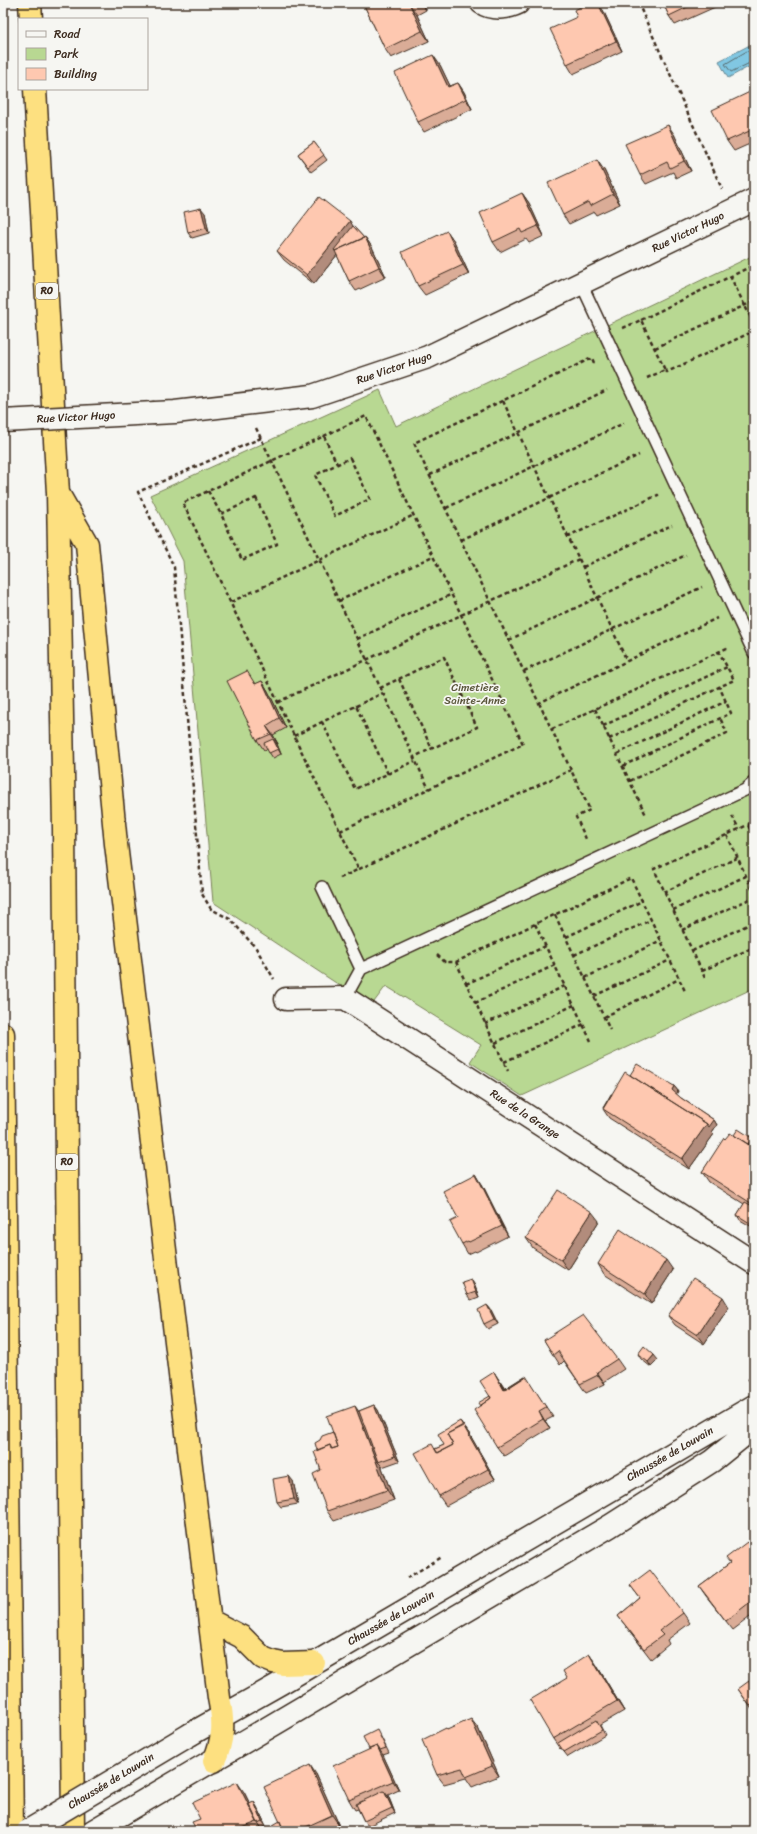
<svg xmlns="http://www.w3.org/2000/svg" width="757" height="1834" font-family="Sriracha,sans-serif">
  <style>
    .green { fill: #b8d892; stroke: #7a8158 }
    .water { fill: #81c7e2; stroke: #658894 }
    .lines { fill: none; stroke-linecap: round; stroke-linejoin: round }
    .shore { stroke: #57696c; stroke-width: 1 }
    .lane-casing { stroke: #3b2a1e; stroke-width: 14 }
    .street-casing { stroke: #3b2a1e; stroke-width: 25 }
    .secondary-casing { stroke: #3b2a1e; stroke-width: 25 }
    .highway-casing { stroke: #3b2a1e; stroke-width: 25 }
    .path { stroke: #3b2a1e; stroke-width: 2.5; stroke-dasharray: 4 3; stroke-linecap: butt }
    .lane { stroke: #f6f6f2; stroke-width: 11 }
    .street { stroke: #f6f6f2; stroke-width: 22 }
    .secondary { stroke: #f6f6f2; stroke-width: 22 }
    .highway { stroke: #fde080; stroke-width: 22 }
    .street-bridge-casing { stroke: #3b2a1e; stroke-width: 25; stroke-linecap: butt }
    .secondary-bridge-casing { stroke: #3b2a1e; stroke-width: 25; stroke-linecap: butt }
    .street-bridge { stroke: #f6f6f2; stroke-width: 22 }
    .secondary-bridge { stroke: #f6f6f2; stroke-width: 22 }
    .wall { fill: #daac97; stroke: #3b2a1e }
    .shaded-wall { fill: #b28c7b; stroke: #3b2a1e }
    .building { fill: #fec8b0; stroke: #3b2a1e }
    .labels { text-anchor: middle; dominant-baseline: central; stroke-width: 3.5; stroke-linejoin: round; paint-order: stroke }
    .shield { fill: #f6f6f2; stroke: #73675e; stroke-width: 1 }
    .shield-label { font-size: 10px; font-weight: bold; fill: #3b2a1e }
    .street-label { font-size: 11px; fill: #3b2a1e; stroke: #f6f6f2 }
    .park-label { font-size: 11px; fill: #5a563b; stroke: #f6f6f2 }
  </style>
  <rect width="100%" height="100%" fill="#f6f6f2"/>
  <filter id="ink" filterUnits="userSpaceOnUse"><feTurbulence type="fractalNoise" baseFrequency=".025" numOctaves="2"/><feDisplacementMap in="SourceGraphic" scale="8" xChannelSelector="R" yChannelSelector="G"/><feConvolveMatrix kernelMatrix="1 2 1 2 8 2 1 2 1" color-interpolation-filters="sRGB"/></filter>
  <g filter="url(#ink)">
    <path class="green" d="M754,255V988L522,1096L470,1062L481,1045L386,986L371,1006L213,902L183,561L150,495L380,390L396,426Z"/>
    <path class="water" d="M750,45L754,52V64L728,78L719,61Z"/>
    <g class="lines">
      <path class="shore" d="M754,53L747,51L725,64L731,72L754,61"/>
      <defs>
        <path id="lane" d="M581,283L754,653
          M322,887L361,969L745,790L754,782
          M345,998L361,969"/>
        <path id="street" d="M482,3C492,10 508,8 518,3
          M155,413L175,412L312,396L428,357L754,200
          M286,999L345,998L754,1263"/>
        <path id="secondary" d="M191,1734L281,1683L754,1406
          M93,1831L610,1526L712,1461L754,1427"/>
        <path id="highway" d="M30,3L31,19
          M35,89L58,493L64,828L73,1831
          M59,495L87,544L116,844L219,1698C224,1722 224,1739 214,1761
          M3,1034L12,1831
          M211,1621L242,1637L263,1658L273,1662L283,1664L314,1663"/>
      </defs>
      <use href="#lane" class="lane-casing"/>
      <use href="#street" class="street-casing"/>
      <use href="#secondary" class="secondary-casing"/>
      <use href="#highway" class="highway-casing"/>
      <path class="path" d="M638,3L722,189
        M730,276L754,324
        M641,320L754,265
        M623,328L641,320L665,370L647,378
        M655,348L754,301
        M594,363L592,358L414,443L539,703L717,618
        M665,370L667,372L754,331
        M503,401L568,537
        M256,428L429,789
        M324,436L337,464
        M261,438L138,492L174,567L202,894L211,909L230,919L256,948L274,979
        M350,458L370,499L335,516L315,475Z
        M430,475L607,390
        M208,491L221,514
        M256,498L277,544L242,560L221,514Z
        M446,508L624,423
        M461,540L639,455
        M579,559L627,661
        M583,567L672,525
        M339,601L433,556
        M231,602L414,515
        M357,639L452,594
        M509,640L686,555
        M524,671L702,587
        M399,679L432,749
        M380,688L444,657L477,727L414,757
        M278,702L579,559L568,537L658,495V496
        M539,703L590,810L576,817L587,841
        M356,706L383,693
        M595,709L646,815
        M603,726L727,667
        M552,729L729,647
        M294,736L322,722
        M609,739L734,680L719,652
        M617,754L726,701
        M623,766L731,713L719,686
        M388,774L356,706L322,722L355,789L415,761
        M630,781L727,733L720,718
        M732,816L739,829
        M748,825L754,838
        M340,831L523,744L366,416L183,503C241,625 299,747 358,868
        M727,835L754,893
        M340,878L571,770
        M664,892L737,858
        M673,910L746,876
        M555,915L610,1030
        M535,924L591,1041
        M682,930L754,897
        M566,937L642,901
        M692,951L754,922
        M437,955L445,962H456L631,878L685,991
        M574,955L651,920
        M456,962L508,1071
        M702,971L754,947
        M585,978L661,940
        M705,978L654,869L754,822
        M466,984L546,946
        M594,996L670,960
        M475,1003L555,965
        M604,1017L679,979
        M485,1024L565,986
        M495,1043L574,1005
        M504,1062L584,1024
        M748,1380L754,1377
        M407,1578L442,1557"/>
      <use href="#lane" class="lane"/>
      <use href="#street" class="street"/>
      <use href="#secondary" class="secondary"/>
      <use href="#highway" class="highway"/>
      <defs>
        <path id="street-bridge" d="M3,421L155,413"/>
        <path id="secondary-bridge" d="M28,1831L191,1734"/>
      </defs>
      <use href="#street-bridge" class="street-bridge-casing"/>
      <use href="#secondary-bridge" class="secondary-bridge-casing"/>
      <use href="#street-bridge" class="street-bridge"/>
      <use href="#secondary-bridge" class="secondary-bridge"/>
    </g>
    <path class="wall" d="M363,3H423L426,10L417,15L429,41L391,58L385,49Z
      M663,3H724L675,25L669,16Z
      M603,10L622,51L573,74L567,64Z
      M440,65L450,86L458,83L464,92L472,109L424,132L418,122Z
      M754,90V142L734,151L727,141Z
      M674,134L691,171L676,178L673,172L646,184L640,175Z
      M314,142L327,160L311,172L298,154Z
      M604,170L620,204L596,215L594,212L569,224L563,215Z
      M522,193L529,203L544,236L529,243L526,239L500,252L493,242Z
      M205,213L209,233L192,238L188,233Z
      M353,226L364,238L365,237L372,247L386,277L356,291L349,281L337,255L314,284L284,260L277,251Z
      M447,231L454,241L469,274L425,295L418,286Z
      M254,681L256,684L262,681L268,691L286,728L273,735L278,744H277L281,754L273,758L267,749L264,750L257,740Z
      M630,1075L674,1086L678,1091L676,1094L681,1098L714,1120L717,1125L712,1132L714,1134L689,1169L609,1118L603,1109Z
      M752,1138L754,1140V1146L753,1148H754V1228L740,1220L737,1215L744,1204L709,1182L702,1172L725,1139Z
      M482,1184L508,1236L476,1252L475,1251L468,1254L462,1244L458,1218Z
      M599,1221L568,1270L533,1248L526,1238Z
      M598,1264L673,1270L651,1304L604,1274Z
      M474,1284L479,1297L471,1300L467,1295Z
      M487,1305L491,1310L498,1324L488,1329L484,1324Z
      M729,1307L704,1344L675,1325L668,1316Z
      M544,1340L617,1359L624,1369L604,1382L605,1384L586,1393L564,1361L560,1365Z
      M638,1354L658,1360L651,1367L641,1359Z
      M494,1372L505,1389L525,1376L553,1417L545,1421L550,1428L504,1456L497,1447L480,1406L490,1396Z
      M374,1405L378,1410L399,1461L382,1467L381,1465L394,1500L334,1521L327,1511L317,1450L320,1440L333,1432L359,1411Z
      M460,1421L470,1435L495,1479L446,1506L439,1496L435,1449L444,1445Z
      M293,1481L298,1504L281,1507L277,1502Z
      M754,1550V1614L733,1630L706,1596L699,1586L730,1563Z
      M630,1585L683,1613L690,1623L667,1640L669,1644L651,1659L618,1616L640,1598Z
      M589,1654L596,1664L624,1711L600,1725L605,1735L568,1757L561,1748L560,1749L553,1739L567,1678Z
      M738,1689H754V1710L753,1711Z
      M446,1728L447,1730L478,1728L499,1776L472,1787L466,1778L444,1784L437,1775Z
      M380,1735L389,1753L383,1755L399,1790L388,1795L395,1813L368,1826L364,1821L358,1809L355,1810L349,1800L369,1749Z
      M316,1774L339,1825L325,1831H276Z
      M244,1792L250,1804L254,1802L257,1807L266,1826L262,1828L264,1831H197L200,1819Z"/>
    <path class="shaded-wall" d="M421,3H423L426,10Z
      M598,3L603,10L622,51L616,41Z
      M410,5L417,15L429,41L422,31Z
      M433,55L440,65L455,96L448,87Z
      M458,83L464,92L472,109L466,99Z
      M668,125L674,134L691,171L684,161Z
      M597,160L604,170L620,204L613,194Z
      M522,193L529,203L544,236L538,226Z
      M201,208L205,213L209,233L206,228Z
      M350,221L356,231L314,284L307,275Z
      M447,231L454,241L469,274L463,265Z
      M365,237L372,247L386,277L379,267Z
      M262,681L268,691L286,728L279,718Z
      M266,726L273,735L278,744L271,734Z
      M273,739L277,744L281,754L278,749Z
      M674,1086L678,1091L676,1095L672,1090Z
      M714,1120L717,1125L712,1132L714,1134L689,1169L682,1159L707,1124Z
      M752,1138L754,1140V1146L750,1151L747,1146Z
      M754,1149V1158L751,1154Z
      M476,1174L482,1184L508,1236L502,1226Z
      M592,1212L599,1221L568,1270L561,1260Z
      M754,1218V1228L750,1223Z
      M666,1260L673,1270L651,1304L645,1294Z
      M471,1279L474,1284L479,1297L476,1292Z
      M723,1297L729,1307L704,1344L697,1335Z
      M487,1305L491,1310L498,1324L494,1319Z
      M654,1355L658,1360L651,1367L648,1362Z
      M494,1372L500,1382L508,1395L504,1390Z
      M597,1372L604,1382L605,1384L598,1375Z
      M374,1405L378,1410L399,1461L395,1456Z
      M355,1406L362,1416L378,1462L381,1465L394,1500L387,1490Z
      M539,1411L545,1421L550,1428L543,1419Z
      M460,1421L470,1435L495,1479L488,1469Z
      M289,1476L293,1481L298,1504L294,1499Z
      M589,1654L596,1664L624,1711L617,1701Z
      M471,1719L478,1728L499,1776L492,1766Z
      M377,1746L383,1755L399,1790L393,1781Z
      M310,1765L316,1774L339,1825L332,1815Z
      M237,1782L244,1792L259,1823H258L264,1831L257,1822Z
      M384,1791L388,1796L395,1813L392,1808Z
      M254,1802L257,1807L266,1826L262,1821Z"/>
    <path class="building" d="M363,3H415L410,5L422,31L385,49Z
      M590,3H598L616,41L567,64L550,29L577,17L574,10Z
      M663,3H696L669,16Z
      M433,55L448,87L458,83L466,99L418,122L395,73Z
      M754,90V129L727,141L712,110Z
      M668,125L684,161L670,168L667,162L640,175L625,144Z
      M314,142L324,155L308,167L298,154Z
      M597,160L613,194L590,206L588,202L563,215L548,183Z
      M522,193L538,226L522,233L520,229L493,242L480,213Z
      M319,197L350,221L307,275L277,251Z
      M201,208L206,228L188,233L184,212Z
      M353,226L364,238L335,251L334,250Z
      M447,231L463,265L418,286L402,252Z
      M365,237L379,267L349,281L335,251Z
      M247,671L255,684L262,681L279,718L266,726L271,734L257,740L227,681Z
      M273,739L278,749L269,753L264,743Z
      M637,1064L674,1086L672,1090L681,1098L714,1120L709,1127L707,1124L630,1075Z
      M625,1072L707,1124L682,1159L603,1109Z
      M611,1094H612L603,1108Z
      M738,1129L752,1138L748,1144L734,1135Z
      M730,1133L754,1148L751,1154L754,1156V1205L702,1172L724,1138L725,1139Z
      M476,1174L502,1226L469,1242L468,1241L462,1244L450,1222L458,1218L443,1191Z
      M558,1190L592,1212L561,1260L526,1238Z
      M745,1202L754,1207V1218L750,1223L737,1215Z
      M620,1229L666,1260L645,1294L598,1264Z
      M693,1278L723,1297L697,1335L668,1316Z
      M471,1279L476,1292L467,1295L462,1282Z
      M487,1305L494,1319L484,1324L478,1310Z
      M583,1315L617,1359L597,1372L598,1375L580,1384L558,1351L553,1355L544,1340Z
      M644,1346L654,1355L648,1362L638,1354Z
      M494,1372L504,1390L526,1376L546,1407L539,1411L543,1419L497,1447L474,1410L491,1398L480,1381Z
      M525,1376V1377L505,1390L504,1389Z
      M490,1396L491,1398L480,1406L478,1403Z
      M374,1405L395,1456L378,1462L359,1411Z
      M355,1406L387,1490L327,1511L313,1474L321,1470L314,1452L330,1445L331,1449L338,1447L327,1416Z
      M460,1421L463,1426L447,1434L453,1445L438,1453L435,1449L444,1445L438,1434Z
      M463,1425L488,1469L439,1496L415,1453L432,1444L437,1453L453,1445L447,1434Z
      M333,1432L338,1447L332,1449L330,1445L317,1450L315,1443L320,1440L322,1436Z
      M289,1476L294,1499L277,1502L273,1479Z
      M747,1542L754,1550V1599L726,1621L699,1586L730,1563L726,1558Z
      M650,1570L683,1613L659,1631L663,1635L644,1649L618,1616L640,1598L630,1585Z
      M589,1654L617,1701L553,1739L530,1700L567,1678L563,1671Z
      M749,1681L754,1689V1703L750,1706L738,1689Z
      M471,1719L492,1766L466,1777L462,1768L437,1775L422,1740L446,1728L447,1730Z
      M596,1720L602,1730L564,1752L558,1743Z
      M377,1730L386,1748L380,1750L377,1746L369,1749L363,1737Z
      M377,1746L393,1781L349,1800L333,1766Z
      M310,1765L332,1815L297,1831H284L264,1787Z
      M237,1782L257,1822L235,1831H197L192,1822L200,1819L192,1803Z
      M384,1791L392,1808L364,1821L356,1804Z
      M254,1802L262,1821L258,1823L249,1804Z
      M280,1821L284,1831H276L273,1825Z"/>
  </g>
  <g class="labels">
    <g class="shield">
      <rect x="36" y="283" width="22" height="16" rx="3"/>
      <rect x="56" y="1154" width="22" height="16" rx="3"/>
    </g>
    <g class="shield-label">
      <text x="47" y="291">R0</text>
      <text x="67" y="1162">R0</text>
    </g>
    <g class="street-label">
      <text transform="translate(688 232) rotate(-26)">Rue Victor Hugo</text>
      <text transform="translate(394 368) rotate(-19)">Rue Victor Hugo</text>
      <text transform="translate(76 417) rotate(-3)">Rue Victor Hugo</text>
      <text transform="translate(525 1114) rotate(33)">Rue de la Grange</text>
      <text transform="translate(670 1454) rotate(-30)">Chaussée de Louvain</text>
      <text transform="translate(391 1618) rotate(-30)">Chaussée de Louvain</text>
      <text transform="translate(111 1781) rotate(-31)">Chaussée de Louvain</text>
    </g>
    <g class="park-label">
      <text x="475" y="687">Cimetière<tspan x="475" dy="13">Sainte-Anne</tspan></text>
    </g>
  </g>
  <rect width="757" height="1834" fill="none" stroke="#f6f6f2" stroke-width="16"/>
  <rect x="8" y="8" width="741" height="1818" fill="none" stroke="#3b2a1e" stroke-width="1.5" filter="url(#ink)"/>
  <rect x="18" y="18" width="130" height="72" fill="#f6f6f2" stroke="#aba49d"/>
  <rect x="26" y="31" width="20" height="6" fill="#f6f6f2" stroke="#aba49d"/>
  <text x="54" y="38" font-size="12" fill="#3b2a1e">Road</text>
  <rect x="26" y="48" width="20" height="12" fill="#b8d892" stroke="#aba49d"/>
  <text x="54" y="58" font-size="12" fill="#3b2a1e">Park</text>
  <rect x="26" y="68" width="20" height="12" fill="#fec8b0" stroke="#aba49d"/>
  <text x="54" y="78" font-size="12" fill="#3b2a1e">Building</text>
</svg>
